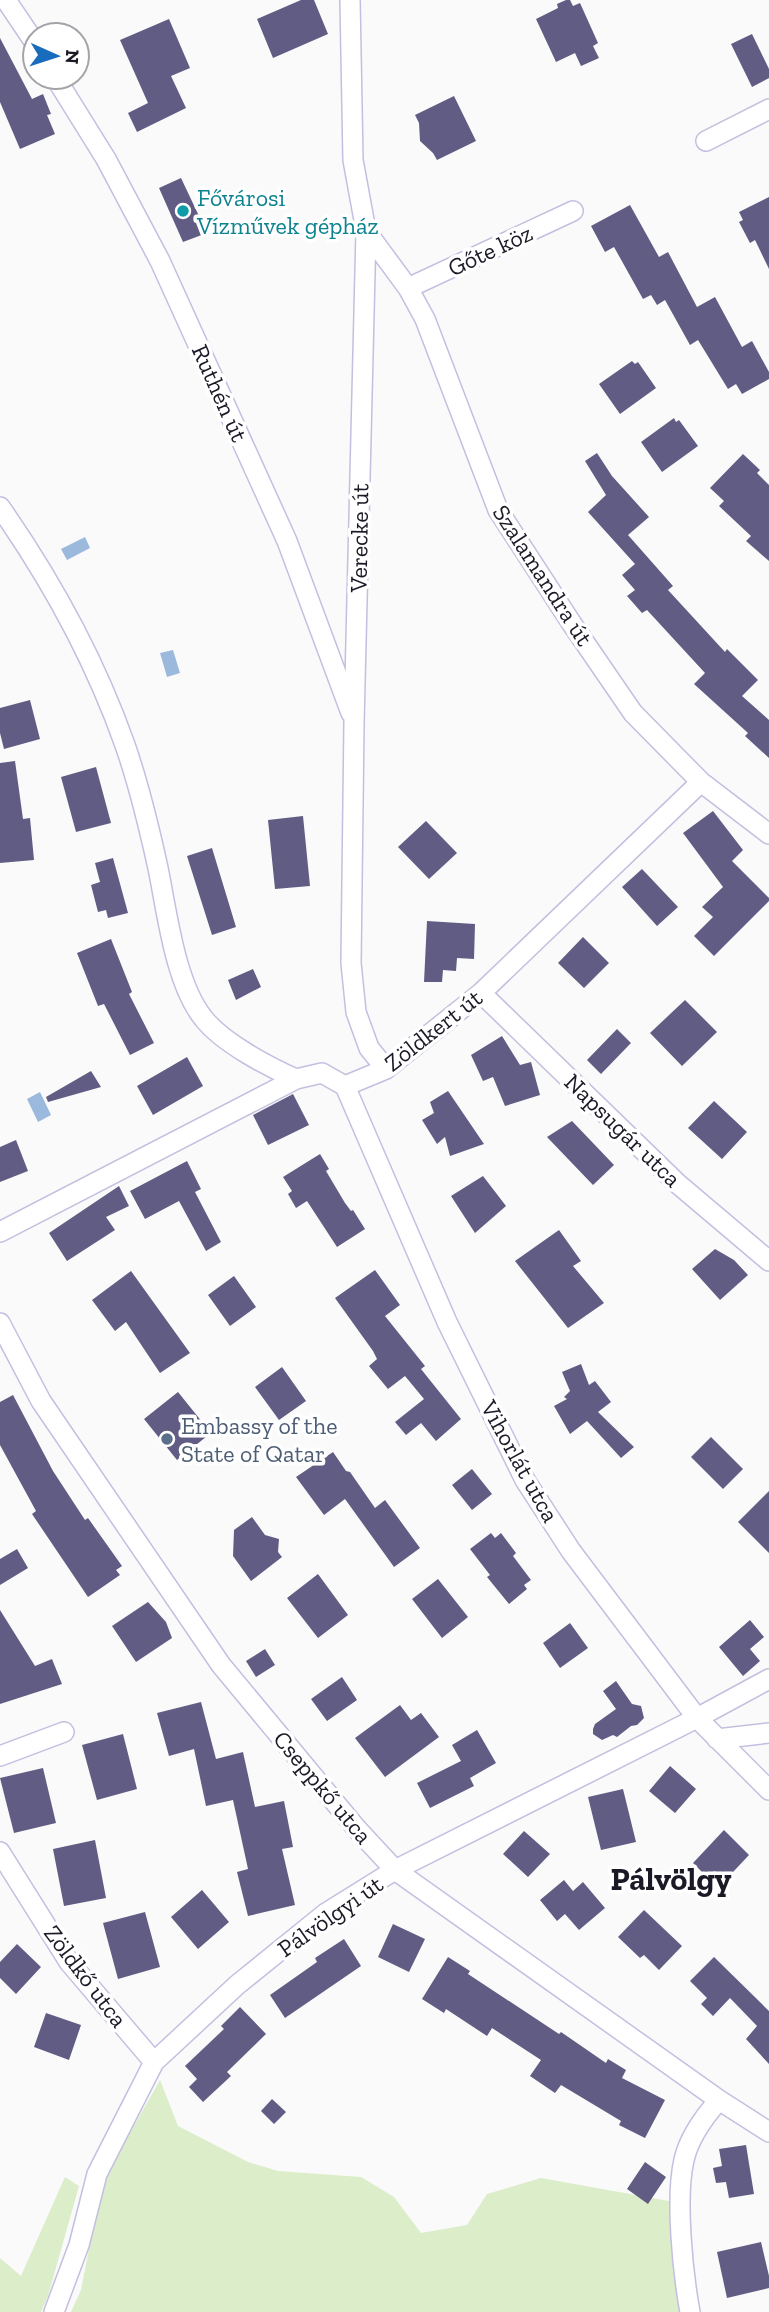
<svg xmlns="http://www.w3.org/2000/svg" width="769" height="2312" font-family="'Zilla Slab',serif">
  <style>
    .green { fill: #dbedc9 }
    .water { fill: #9bb8dd }
    .building { fill: #615c83 }
    .lines { fill: none; stroke-linecap: round; stroke-linejoin: round }
    .minor-casing { stroke: #c3bfe0; stroke-width: 22 }
    .minor { stroke: #fff; stroke-width: 19 }
    .culture-dot { fill: #0f9aa8; stroke: #fff; stroke-width: 2.5 }
    .service-dot { fill: #5c6f8a; stroke: #fff; stroke-width: 2.5 }
    .labels { text-anchor: middle; dominant-baseline: central; stroke-width: 7; stroke-linejoin: round; paint-order: stroke }
    .culture-label { font-size: 24px; fill: #0d838f; stroke: #fff; text-anchor: start }
    .street-label { font-size: 24px; fill: #1b1925; stroke: #fff }
    .service-label { font-size: 24px; fill: #4e5e75; stroke: #fff; text-anchor: start }
    .district-label { font-size: 32px; font-weight: bold; fill: #1b1925; stroke: #fff }
  </style>
  <rect width="100%" height="100%" fill="#fafafa"/>
  <path class="green" d="M160,2080L178,2126L248,2162L278,2171L361,2177L394,2197L421,2233L467,2225L487,2194L541,2178L680,2203L690,2312H71L81,2290L102,2182Z
    M65,2177L79,2186L48,2296L41,2312H0V2258L21,2276Z"/>
  <path class="water" d="M85,537L90,548L67,560L61,549Z
    M173,650L180,673L167,677L160,653Z
    M40,1092L51,1115L38,1122L27,1099Z"/>
  <path class="building" d="M301,0H314L328,34L273,58L257,19Z
    M566,0H570L573,6L580,3L598,43L593,46L599,58L581,66L575,53L556,62L536,19L558,8L557,4Z
    M169,19L190,68L171,76L186,108L137,132L128,113L148,103L120,40Z
    M752,34L769,69V78L752,87L731,44Z
    M0,38L32,99L43,94L51,114L47,115L55,134L20,149L0,102Z
    M454,96L476,141L437,160L433,153L420,141L419,123L415,115Z
    M181,178L207,233L183,242L159,188Z
    M769,197V269L755,240L750,243L739,222L743,220L739,212Z
    M630,205L659,257L668,252L697,307L715,297L742,347L752,341L769,372V379L742,394L736,384L728,389L698,340L690,345L665,300L657,305L651,295L643,299L614,247L605,252L591,226Z
    M632,361L635,364L638,362L656,388L620,414L599,384Z
    M674,418L676,422L679,420L698,446L662,472L641,442Z
    M597,453L612,476L649,517L628,535L673,586L668,590L725,652L727,649L758,680L742,696L769,720V758L745,736L748,733L694,684L705,673L647,610L642,613L627,596L635,590L622,575L635,564L588,512L606,495L585,461Z
    M743,454L760,470L757,473L769,485V561L746,541L751,536L719,506L724,501L710,488Z
    M30,700L40,739L4,749L0,733V708Z
    M15,761L23,819L30,818L34,860L0,863V763Z
    M96,767L111,823L76,832L61,777Z
    M713,811L743,850L732,861L769,898V901L714,956L694,936L713,917L702,907L723,887L683,833Z
    M303,816L310,886L275,889L268,820Z
    M426,821L457,853L429,879L398,847Z
    M212,848L236,927L212,935L187,856Z
    M113,858L128,913L108,918L106,910L98,912L91,885L100,882L95,863Z
    M642,869L678,907L657,926L622,887Z
    M427,921L475,924L474,959L457,958L456,971L443,970L442,982H424Z
    M583,937L609,963L584,988L558,963Z
    M111,939L132,992L129,994L154,1043L130,1055L104,1004L98,1006L77,953Z
    M253,969L261,987L236,1000L228,980Z
    M685,1000L717,1032L682,1066L650,1033Z
    M617,1029L631,1043L601,1074L587,1060Z
    M502,1036L520,1065L531,1062L540,1095L505,1106L493,1077L483,1081L471,1055Z
    M187,1057L203,1086L153,1115L137,1086Z
    M91,1071L101,1087L48,1102L46,1097Z
    M448,1091L484,1144L450,1156L445,1137L437,1144L422,1120L434,1113L430,1102Z
    M293,1094L309,1125L268,1145L253,1115Z
    M714,1101L747,1132L722,1159L688,1128Z
    M572,1121L614,1165L593,1185L547,1137Z
    M16,1140L28,1171L0,1182V1147Z
    M320,1154L329,1169L326,1171L345,1203L351,1211L353,1210L365,1229L337,1247L307,1201L296,1208L288,1194L292,1191L283,1177Z
    M187,1161L201,1189L195,1192L221,1242L206,1251L179,1201L145,1219L130,1191Z
    M483,1176L506,1206L475,1233L451,1196Z
    M119,1186L129,1206L106,1217L115,1230L67,1261L49,1233Z
    M559,1230L581,1261L573,1266L604,1303L568,1328L515,1261Z
    M715,1249L734,1260L748,1275L720,1300L692,1269Z
    M375,1270L400,1305L385,1316L425,1366L421,1369L461,1419L436,1441L421,1423L406,1435L395,1422L424,1399L405,1376L388,1389L369,1366L377,1359L373,1351L335,1298Z
    M131,1271L190,1353L160,1373L126,1322L115,1331L92,1300Z
    M234,1276L256,1307L230,1326L208,1295Z
    M581,1364L589,1385L595,1381L611,1402L598,1412L634,1447L621,1458L587,1421L570,1434L554,1406L567,1399L564,1397L570,1391L562,1372Z
    M282,1367L306,1401L279,1420L255,1387Z
    M178,1392L211,1433L177,1460L144,1419Z
    M13,1395L53,1471L85,1520L88,1518L122,1566L116,1570L120,1575L88,1597L32,1514L36,1511L0,1445V1402Z
    M711,1437L743,1469L723,1489L691,1457Z
    M333,1452L346,1471L350,1472L375,1508L385,1500L420,1548L394,1567L345,1499L324,1515L296,1477Z
    M472,1469L492,1494L472,1510L452,1485Z
    M769,1491V1553L738,1522Z
    M252,1517L265,1535L279,1539L278,1552L282,1557L251,1581L233,1556L234,1530Z
    M491,1533L495,1538L501,1533L516,1553L513,1556L531,1580L524,1585L527,1589L509,1604L487,1577L490,1575L470,1549Z
    M17,1549L28,1568L0,1585V1559Z
    M318,1574L348,1615L318,1638L287,1598Z
    M438,1579L468,1617L442,1638L412,1599Z
    M148,1602L166,1622L172,1638L136,1662L112,1626Z
    M0,1610L35,1666L52,1659L62,1684L0,1704Z
    M750,1620L764,1637L750,1649L760,1661L743,1676L719,1647Z
    M570,1623L588,1648L560,1668L543,1643Z
    M265,1649L275,1665L256,1677L246,1661Z
    M342,1677L357,1700L327,1721L311,1699Z
    M616,1681L632,1704L641,1706L644,1718L637,1725L631,1726L617,1737L613,1735L602,1740L593,1734V1729L595,1724L616,1709L603,1691Z
    M201,1702L216,1759L243,1752L255,1807L284,1801L293,1847L282,1849L295,1905L248,1916L237,1872L248,1869L233,1800L206,1806L194,1749L169,1756L157,1713Z
    M400,1705L411,1720L421,1713L439,1737L385,1777L355,1738Z
    M477,1730L496,1763L470,1778L474,1786L430,1808L417,1783L461,1761L452,1745Z
    M123,1734L137,1789L97,1800L82,1745Z
    M670,1766L696,1789L675,1813L649,1791Z
    M43,1768L56,1823L14,1833L0,1778Z
    M623,1789L636,1842L601,1850L588,1797Z
    M724,1830L749,1855L718,1888L693,1863Z
    M524,1831L550,1854L528,1877L503,1854Z
    M95,1840L106,1898L64,1906L53,1849Z
    M564,1880L573,1891L583,1882L605,1908L579,1930L565,1914L557,1921L540,1900Z
    M202,1890L229,1922L198,1949L171,1917Z
    M644,1910L682,1946L659,1970L644,1955L640,1958L618,1937Z
    M145,1912L160,1967L118,1979L103,1923Z
    M393,1924L425,1939L409,1972L378,1957Z
    M344,1939L361,1966L285,2018L270,1995L317,1962L315,1958Z
    M17,1944L41,1967L16,1994L0,1978V1962Z
    M448,1957L470,1971L468,1974L559,2034L561,2032L606,2063L608,2059L626,2070L622,2078L665,2100L645,2138L619,2125L621,2121L561,2085L555,2093L530,2076L541,2060L492,2028L487,2036L446,2009L444,2013L422,1999Z
    M714,1957L769,2011V2064L746,2039L757,2026L730,1998L713,2016L701,2004L707,1998L690,1981Z
    M240,2007L266,2034L227,2072L231,2076L203,2102L189,2087L197,2079L185,2066L224,2029L221,2026Z
    M46,2013L81,2025L69,2060L34,2047Z
    M272,2099L286,2112L274,2124L261,2111Z
    M746,2145L754,2194L729,2198L726,2182L716,2183L713,2168L722,2166L719,2149Z
    M645,2162L666,2177L648,2204L627,2189Z
    M761,2242L769,2276V2288L727,2298L717,2252Z"/>
  <g class="lines">
    <defs>
      <path id="minor" d="M6,0L35,43
        M350,0L353,160L366,231L354,723L351,963L356,1012L369,1048L386,1069
        M55,77L106,159L160,261L287,541L351,713
        M706,141L769,109
        M366,231L408,288L425,319L498,510L572,624L633,713L701,782L769,834
        M408,288L573,211
        M0,507C51,580 95,660 125,745C139,785 149,827 158,868C167,912 175,984 204,1019C223,1043 269,1067 296,1079
        M481,993L678,1184L769,1261
        M345,1086L447,1322L525,1480L571,1551L697,1718L769,1790
        M0,1232L296,1079L322,1073L345,1086L386,1069L481,993L701,782
        M0,1323L41,1401L221,1665L357,1829L395,1870L719,2100L769,2132
        M717,1739L769,1733
        M0,1756L64,1732
        M0,1852L69,1962L154,2062
        M54,2312L79,2245L97,2174L154,2062L237,1985L326,1913L395,1870L697,1718L769,1679
        M690,2312C683,2274 675,2198 684,2160C689,2137 704,2117 719,2100"/>
    </defs>
    <use href="#minor" class="minor-casing"/>
    <use href="#minor" class="minor"/>
  </g>
  <circle class="culture-dot" cx="183" cy="211" r="7"/>
  <circle class="service-dot" cx="167" cy="1439" r="7"/>
  <g class="labels">
    <g class="culture-label">
      <text x="197" y="197">Fővárosi<tspan x="197" dy="28">Vízművek gépház</tspan></text>
    </g>
    <g class="street-label">
      <text transform="translate(490 250) rotate(-25)">Gőte köz</text>
      <text transform="translate(220 393) rotate(66)">Ruthén út</text>
      <text transform="translate(359 538) rotate(-89)">Verecke út</text>
      <text transform="translate(543 575) rotate(57)">Szalamandra út</text>
      <text transform="translate(433 1030) rotate(-38)">Zöldkert út</text>
      <text transform="translate(623 1130) rotate(44)">Napsugár utca</text>
      <text transform="translate(520 1461) rotate(61)">Vihorlát utca</text>
      <text transform="translate(323 1787) rotate(50)">Cseppkő utca</text>
      <text transform="translate(330 1916) rotate(-35)">Pálvölgyi út</text>
      <text transform="translate(86 1976) rotate(53)">Zöldkő utca</text>
    </g>
    <g class="service-label">
      <text x="181" y="1425">Embassy of the<tspan x="181" dy="28">State of Qatar</tspan></text>
    </g>
    <g class="district-label">
      <text x="671" y="1879">Pálvölgy</text>
    </g>
  </g>
  <g transform="translate(56 56) rotate(93)"><circle r="33" fill="#ffffff" stroke="#a4a3a8" stroke-width="2"/>
  <path d="M0-5L12 26L0 18L-12 26Z" fill="#196cbb"/>
  <text y="-10" font-size="19" font-weight="bold" text-anchor="middle" fill="#1b1925">N</text>
  </g>
</svg>
